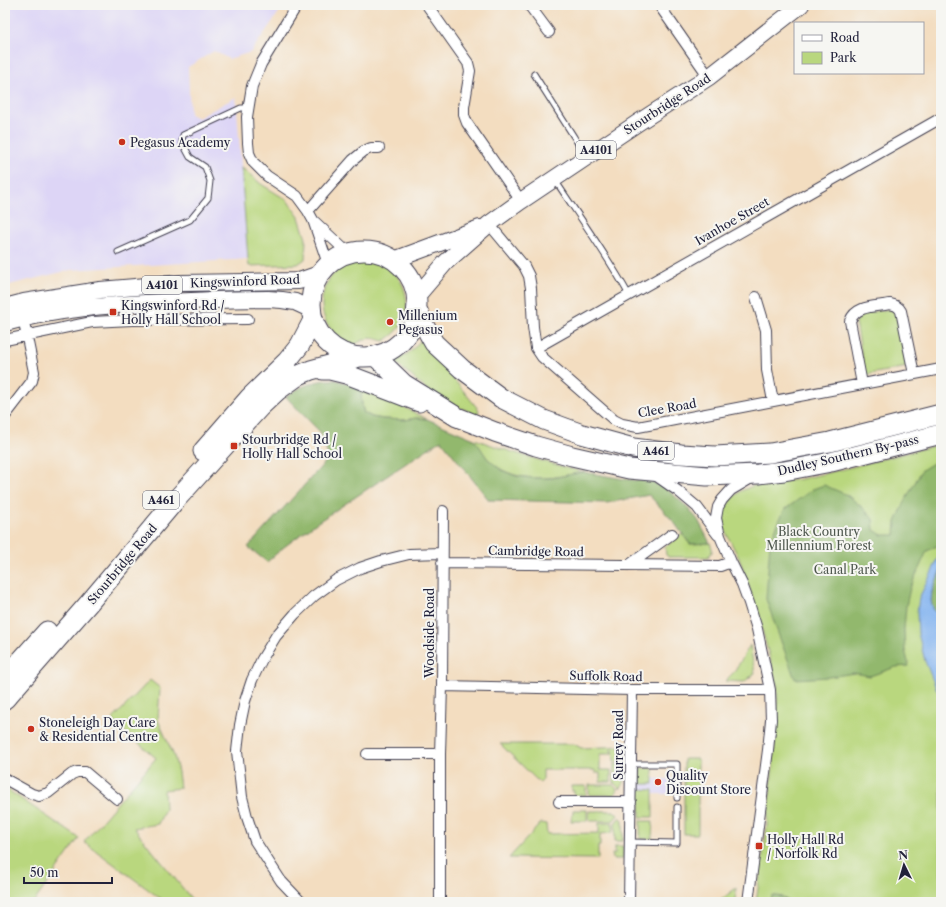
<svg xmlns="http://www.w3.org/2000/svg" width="946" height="907" font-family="'Libre Caslon Text',serif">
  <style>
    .built { fill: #ddd5f6 }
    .green { fill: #b9d77e; stroke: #6e7c5c }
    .forest { fill: #92b86d; stroke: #5a6d54 }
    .water { fill: #86b5f0; stroke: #546c96 }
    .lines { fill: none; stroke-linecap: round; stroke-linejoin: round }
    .lane-casing { stroke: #413e4f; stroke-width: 7 }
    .street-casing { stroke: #413e4f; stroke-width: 12 }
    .primary-casing { stroke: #413e4f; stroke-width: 18 }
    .highway-casing { stroke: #413e4f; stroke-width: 21 }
    .lane { stroke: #fff; stroke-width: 5 }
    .street { stroke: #fff; stroke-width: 10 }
    .primary { stroke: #fff; stroke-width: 16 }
    .highway { stroke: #fff; stroke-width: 19 }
    .poi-dot { fill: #c8321e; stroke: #f6f6f2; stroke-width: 1.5 }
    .labels { text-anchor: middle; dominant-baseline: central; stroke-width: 4; stroke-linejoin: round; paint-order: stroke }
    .shield { fill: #f6f6f2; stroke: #626272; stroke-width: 1 }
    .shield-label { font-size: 11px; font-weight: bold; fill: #22223b }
    .street-label { font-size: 12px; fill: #22223b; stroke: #f6f6f2 }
    .poi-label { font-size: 12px; fill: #22223b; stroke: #f6f6f2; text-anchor: start }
    .park-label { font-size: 12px; fill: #4f584f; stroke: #f6f6f2 }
  </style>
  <rect width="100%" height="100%" fill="#f6f6f2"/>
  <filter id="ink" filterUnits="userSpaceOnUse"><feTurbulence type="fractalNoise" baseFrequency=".025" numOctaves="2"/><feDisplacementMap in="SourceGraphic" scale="8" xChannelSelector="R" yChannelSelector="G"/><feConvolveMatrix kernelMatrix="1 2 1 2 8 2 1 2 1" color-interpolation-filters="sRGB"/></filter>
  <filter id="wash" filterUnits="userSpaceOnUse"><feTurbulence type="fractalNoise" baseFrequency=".012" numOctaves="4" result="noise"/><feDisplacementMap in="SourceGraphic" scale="16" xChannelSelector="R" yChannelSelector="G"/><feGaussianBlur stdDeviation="0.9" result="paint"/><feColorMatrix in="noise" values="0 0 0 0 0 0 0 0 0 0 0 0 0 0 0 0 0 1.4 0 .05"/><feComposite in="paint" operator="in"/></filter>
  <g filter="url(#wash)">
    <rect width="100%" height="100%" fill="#f3ddc0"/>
    <path class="built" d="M5,5H284L251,52L229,59L214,51L188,67L190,114L198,118L236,97L248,259L70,270L5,286Z
      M631,778L671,779V794H631Z"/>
    <path class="green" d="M241,167L261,184L287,200L299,217L306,239L305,259L298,264L249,266L248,259Z
      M358,261C366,261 373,261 380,264C405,273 414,304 400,327C396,333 390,337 384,341C368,336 368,338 353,345C347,342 340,339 335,334C316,316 318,285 339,269C345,265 351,263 358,261Z
      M890,309L893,310L897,315L907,367L865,375L856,322L861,315L866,313Z
      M421,340L454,373L452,377L479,410L477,415L452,404L432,394L396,363V362L397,360L410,352Z
      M357,386L382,396L427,419L416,418L405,420L383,419L372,417L364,413L362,406L361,392Z
      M472,438C509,452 545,462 583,472C551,479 512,485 487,458C482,452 478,444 472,438Z
      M941,444V902H756L766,834L776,733L777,708V685L758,615L740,560L723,527V517L725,508L733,497L741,491L752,486L801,479L844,469Z
      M682,534L690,544L710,543L712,548V552L708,557H669L666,555L665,547Z
      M750,645L755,673L744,682L725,681L735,671Z
      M150,680L160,688L158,720L174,756L178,772L180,788L164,790L165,809L158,824L134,828L194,902H165L84,842L156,758L112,720Z
      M500,744H574L581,748L624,746V762H614L613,749H611V754H600V770H611V782H600V773H595V770H543V780L540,783Z
      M684,759H698V834H684Z
      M614,764L624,765L623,785L620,789L614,783Z
      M640,768H653V784H640Z
      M589,785H613L618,790L614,795H589Z
      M572,786H586V795H574V791H572Z
      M5,788L79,838L34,902H5Z
      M640,789L653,790V817H640Z
      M573,810H587V821H571L572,815L573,814Z
      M589,811H614L618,815L613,821H589Z
      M620,817L623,820V841H615V823Z
      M640,821H653L652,839H640Z
      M541,823L546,824L547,834L599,833V823H613L612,833L600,834V846H598V859L509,858Z
      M615,846H623V859H613L612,854H615Z
      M736,888L735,902H718Z"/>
    <path class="forest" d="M325,380H336L357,386L361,392L362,406L364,413L372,417L383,419L405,420L416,418L427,419L472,438L478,444L487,458L501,470L516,476L533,478H552L583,472L624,479L651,482L663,487L675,496L689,509L698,520L710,543L690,544L673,521L649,495L607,503L489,500L441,440L315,524L284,547L267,562L248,547L329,458L320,432L286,397C299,387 310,383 325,380Z
      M941,460V544L927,551L910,588L906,606L904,629L905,650L909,666L896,667L870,676L854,673L829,677L795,679L779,636L766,599L770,542L784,510L813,489L824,485L847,495L863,508L873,519L874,530L882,535H895L896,522L908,495L922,470L935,462Z
      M941,569V618C939,616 936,614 934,611C926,597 936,582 941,569Z
      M772,895L782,897L790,902H771Z"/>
    <path class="water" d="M941,551V569L932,591L931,601L934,611L941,618V700L925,661L918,633L917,612L919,598L932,572Z"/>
  </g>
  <g filter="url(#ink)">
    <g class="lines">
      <defs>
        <path id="lane" d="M534,74L574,137L585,156
          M555,180C580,218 607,255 629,295
          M118,252L190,220L208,198L210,181L205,167L190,157L182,142L183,135L241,108H248
          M631,764H677V798
          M630,842L677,843V807"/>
        <path id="street" d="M297,5L261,64L252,86L247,117L248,143L249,153L253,162L267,176L297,196L308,211L313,220L328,264
          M427,5L468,63L470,71L464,107V115L467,123L521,201
          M529,5L549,32
          M659,5L709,77
          M308,211L353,160L364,151L371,148H379
          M315,222L348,253
          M489,224L524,266L529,276L531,288L533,327L536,348L542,357L614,420L622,424L638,427L941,369
          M756,297L766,330L767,370L773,401
          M141,317L161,310L174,304
          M5,340L92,322L132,320L248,319
          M536,348L941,118
          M862,384L850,321C856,305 875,307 890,304C895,305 898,306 901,311L914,374
          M5,416L32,381L34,372L23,318
          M655,475L678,491L697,507L718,535
          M442,563L720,566L731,562
          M629,565L672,534
          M442,686L632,690H770
          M367,754H440
          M5,779L32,794L39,796L48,793L72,774L77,772H85L117,799
          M559,802H631
          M301,902L281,881L255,841L247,817L242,797L237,751L240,725L245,701L252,680L262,659L276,636L295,614L314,596L336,580L360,568L381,561L409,554L442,553
          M440,902V754L442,686L443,511
          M629,902L632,690
          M748,902L768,750L771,720L770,690L757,629L749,603L742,584L731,562L720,536L716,518L718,507L722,500L731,490L753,477"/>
        <path id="primary" d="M394,260L480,228
          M417,296L446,262L489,224L521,201L639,122L709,77L801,5
          M5,307L24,302L100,290L182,283L299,281L319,274
          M5,323C56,309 109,305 161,302C197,301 232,299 268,299L282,300L295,302L310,309"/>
        <path id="highway" d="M311 304a53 53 0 1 1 106 0a53 53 0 1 1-106 0Z
          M417,309L425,327L434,343L462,369L501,398L544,420L582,434L633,448L681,454L715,456L770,453L830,442L941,414
          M375,356L404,384L457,417L495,432L536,446L572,456L629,469L707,476L758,474L784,471L831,462L941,434
          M323,370H330L346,374L419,402
          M203,451L250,397L287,361L300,345L313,320
          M5,678L47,631
          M5,699L89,603L174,502L260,407L277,391L299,375L311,370L359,357"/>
      </defs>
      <use href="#lane" class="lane-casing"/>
      <use href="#street" class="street-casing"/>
      <use href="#primary" class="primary-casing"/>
      <use href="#highway" class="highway-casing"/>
      <use href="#lane" class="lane"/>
      <use href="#street" class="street"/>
      <use href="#primary" class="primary"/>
      <use href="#highway" class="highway"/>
    </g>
  </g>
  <g class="poi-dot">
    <circle cx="122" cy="142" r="4"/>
    <rect x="109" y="308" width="8" height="8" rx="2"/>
    <circle cx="390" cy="322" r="4"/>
    <rect x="230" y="442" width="8" height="8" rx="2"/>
    <circle cx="31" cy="729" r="4"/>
    <circle cx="658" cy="782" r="4"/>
    <rect x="755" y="842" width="8" height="8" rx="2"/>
  </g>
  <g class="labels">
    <g class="shield">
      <rect x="576" y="141" width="40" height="18" rx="3"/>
      <rect x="142" y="276" width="40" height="18" rx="3"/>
      <rect x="638" y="442" width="36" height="18" rx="3"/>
      <rect x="143" y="491" width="36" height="18" rx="3"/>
    </g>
    <g class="shield-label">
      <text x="596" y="150">A4101</text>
      <text x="162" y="285">A4101</text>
      <text x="656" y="451">A461</text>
      <text x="161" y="500">A461</text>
    </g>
    <g class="street-label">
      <text transform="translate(667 104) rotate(-33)">Stourbridge Road</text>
      <text transform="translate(732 221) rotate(-30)">Ivanhoe Street</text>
      <text transform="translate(245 281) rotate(-2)">Kingswinford Road</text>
      <text transform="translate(667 408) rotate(-10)">Clee Road</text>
      <text transform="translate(848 455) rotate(-13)">Dudley Southern By-pass</text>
      <text transform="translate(536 551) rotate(1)">Cambridge Road</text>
      <text transform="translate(122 564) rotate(-50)">Stourbridge Road</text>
      <text transform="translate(429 633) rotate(-90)">Woodside Road</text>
      <text transform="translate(606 676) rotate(1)">Suffolk Road</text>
      <text transform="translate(618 745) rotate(-90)">Surrey Road</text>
    </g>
    <g class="poi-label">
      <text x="130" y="142">Pegasus Academy</text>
      <text x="121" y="305">Kingswinford Rd /<tspan x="121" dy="14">Holly Hall School</tspan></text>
      <text x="398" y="315">Millenium<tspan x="398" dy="14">Pegasus</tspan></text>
      <text x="242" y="439">Stourbridge Rd /<tspan x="242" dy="14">Holly Hall School</tspan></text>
      <text x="39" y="722">Stoneleigh Day Care<tspan x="39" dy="14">&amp; Residential Centre</tspan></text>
      <text x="666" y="775">Quality<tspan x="666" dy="14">Discount Store</tspan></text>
      <text x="767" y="839">Holly Hall Rd<tspan x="767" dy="14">/ Norfolk Rd</tspan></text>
    </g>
    <g class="park-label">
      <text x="819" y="531">Black Country<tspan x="819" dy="14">Millennium Forest</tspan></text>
      <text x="845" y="569">Canal Park</text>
    </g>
  </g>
  <rect width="946" height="907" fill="none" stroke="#f6f6f2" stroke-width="20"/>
  <rect x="794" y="22" width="130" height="52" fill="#f6f6f2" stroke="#a1a1a9"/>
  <rect x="802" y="35" width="20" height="6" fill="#ffffff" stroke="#a1a1a9"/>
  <text x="830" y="42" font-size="12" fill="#22223b">Road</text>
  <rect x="802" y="52" width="20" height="12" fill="#b9d77e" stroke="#a1a1a9"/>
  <text x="830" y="62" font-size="12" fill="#22223b">Park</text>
  <g transform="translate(904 865) rotate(355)" stroke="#f6f6f2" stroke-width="3" paint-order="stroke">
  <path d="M0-3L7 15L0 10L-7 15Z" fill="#22223b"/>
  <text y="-6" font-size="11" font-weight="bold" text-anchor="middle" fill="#22223b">N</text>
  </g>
  <path d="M24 877v6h88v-6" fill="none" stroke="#22223b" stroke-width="2"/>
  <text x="30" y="877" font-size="12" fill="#22223b" stroke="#f6f6f2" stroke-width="3" paint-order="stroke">50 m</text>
</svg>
